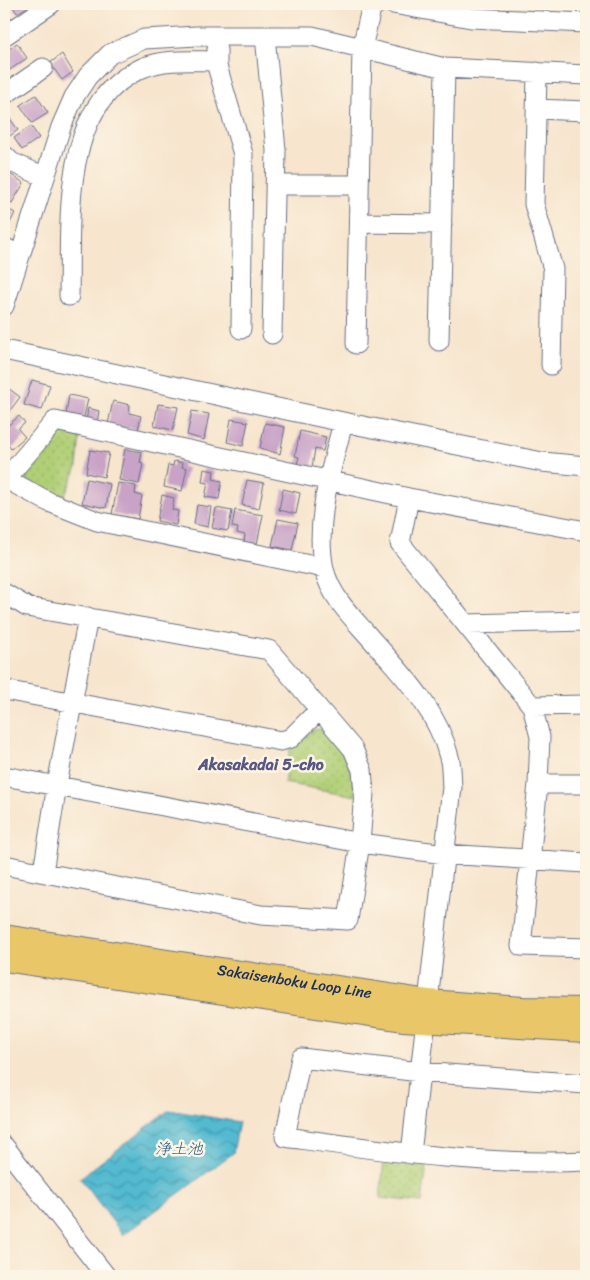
<svg xmlns="http://www.w3.org/2000/svg" width="590" height="1280" font-family="Sriracha,'Klee One',sans-serif">
  <style>
    .park { fill: url(#park-dots); stroke: #667f6a }
    .water { fill: url(#water-waves); stroke: #367497 }
    .building { fill: #c8a2c7 }
    .lines { fill: none; stroke-linecap: round; stroke-linejoin: round }
    .minor-casing { stroke: #686f85; stroke-width: 21 }
    .major-casing { stroke: #686f85; stroke-width: 26 }
    .minor { stroke: #fff; stroke-width: 19 }
    .major { stroke: #e9c769; stroke-width: 24 }
    .labels { text-anchor: middle; dominant-baseline: central; stroke-width: 5; stroke-linejoin: round; paint-order: stroke }
    .street-label { font-size: 15px; fill: #1b2f5e; stroke: #fcf5e5 }
    .neighbourhood-label { font-size: 16px; font-weight: bold; fill: #585783; stroke: #fcf5e5 }
    .water-label { font-size: 16px; font-style: italic; fill: #2c5980; stroke: #fcf5e5 }
  </style>
  <defs>
    <pattern id="park-dots" width="8" height="8" patternUnits="userSpaceOnUse" patternTransform="scale(1.25)"><rect width="8" height="8" fill="#b0cf76"/><path d="M2 2h.1M6 6h.1" fill="none" stroke="#97b268" stroke-width="1.8" stroke-linecap="round"/></pattern>
    <pattern id="water-waves" width="16" height="10" patternUnits="userSpaceOnUse" patternTransform="scale(1.25)"><rect width="16" height="10" fill="#52bad0"/><path d="M0 5q4-4 8 0t8 0" fill="none" stroke="#4398ac"/></pattern>
  </defs>
  <rect width="100%" height="100%" fill="#fcf5e5"/>
  <filter id="ink" filterUnits="userSpaceOnUse"><feTurbulence type="fractalNoise" baseFrequency=".02" numOctaves="2"/><feDisplacementMap in="SourceGraphic" scale="10" xChannelSelector="R" yChannelSelector="G"/><feConvolveMatrix kernelMatrix="1 2 1 2 8 2 1 2 1" color-interpolation-filters="sRGB"/></filter>
  <filter id="wash" filterUnits="userSpaceOnUse"><feTurbulence type="fractalNoise" baseFrequency=".0096" numOctaves="4" result="noise"/><feDisplacementMap in="SourceGraphic" scale="20" xChannelSelector="R" yChannelSelector="G"/><feGaussianBlur stdDeviation="1.12" result="paint"/><feColorMatrix in="noise" values="0 0 0 0 0 0 0 0 0 0 0 0 0 0 0 0 0 1.4 0 .05"/><feComposite in="paint" operator="in"/></filter>
  <g filter="url(#wash)">
    <rect width="100%" height="100%" fill="#f7e5cd"/>
    <path class="park" d="M62,432L80,436L77,467L63,500L27,482L24,471L54,435Z
      M320,729C341,736 355,776 356,796L284,783L290,749L313,730Z
      M384,1161L427,1165L422,1202L380,1198Z"/>
    <path class="water" d="M169,1110L239,1122L233,1153L123,1235L80,1178Z"/>
    <g id="blocks">
      <path class="building" d="M11,4H25L27,7L17,13Z
        M17,43L27,58L4,74V53Z
        M62,54L73,72L62,80L50,63Z
        M36,95L48,113L32,123L20,105Z
        M5,111L18,130L4,140V112Z
        M31,126L39,138L22,150L14,138Z
        M10,174L24,183L12,203L4,198V184Z
        M4,207L15,213L4,235Z
        M32,380L50,385L42,410L24,405Z
        M4,385L20,397L9,412L4,408Z
        M69,395L88,399L84,417L66,414Z
        M113,401L130,405L129,413L141,416L138,430L108,424Z
        M158,404L178,407L173,430L154,426Z
        M88,408L99,411L97,423L86,421Z
        M192,411L209,414L204,440L187,435Z
        M19,416L25,423L18,429L25,437L11,449L4,440V429Z
        M231,419L248,422L243,446L227,442Z
        M265,423L285,427L280,454L260,448Z
        M300,431L326,437L323,451L315,449L312,467L297,464L299,457L295,456Z
        M125,449L142,452L140,463L143,464L139,484L119,480Z
        M90,450L109,453L104,477L86,473Z
        M174,461L183,463L182,467L187,468L182,491L164,487L168,465L173,466Z
        M204,469L214,471L213,479L222,481L219,499L205,497L208,483L202,482Z
        M87,479L110,484L106,508L82,503Z
        M247,480L264,483L259,509L242,505Z
        M118,483L136,486L135,494L142,496L138,519L112,514Z
        M283,489L300,493L296,514L279,510Z
        M162,495L174,498L172,510L178,511L176,525L157,521Z
        M197,505L211,507L208,527L194,524Z
        M216,508L232,511L228,531L212,528Z
        M235,510L263,515L257,544L244,542L245,535L237,533L238,528L232,527Z
        M278,519L298,523L292,550L272,546Z"/>
    </g>
  </g>
  <g filter="url(#ink)">
    <use href="#blocks" fill-opacity="0" stroke="#686f85" stroke-width="1"/>
    <g class="lines">
      <defs>
        <path id="minor" d="M393,4L471,18L586,23
          M4,36L51,4
          M265,36L276,150L272,334
          M217,49V66L243,154L241,329
          M537,72L534,204L553,269L551,365
          M4,95L43,68
          M536,109L586,111
          M4,155L11,162L45,177
          M275,185H359
          M359,223L442,224
          M4,247L20,256
          M69,296C71,222 59,104 142,68C165,58 193,61 217,61
          M4,306L61,127L74,97L88,76L110,54L144,39L197,36H312L445,68L586,75
          M439,341L445,68
          M356,344L362,48L371,9L377,4
          M4,350L343,422L542,462L586,466
          M343,422C332,468 314,521 324,569C330,594 348,613 365,632C397,669 437,707 449,757C452,766 451,777 452,787L411,1154
          M6,479L49,502L97,521L324,568
          M4,481L55,421L409,498L586,531
          M409,498L400,543L532,706L540,737L538,784L521,946L586,948
          M4,593L27,607L269,650L353,749L362,770L364,793L360,843L348,920L261,915L4,865
          M467,624L586,621
          M4,690L281,741L291,738L319,710
          M532,706L586,705
          M4,776L360,843L445,854L586,863
          M538,784H586
          M43,872L57,785L88,617
          M586,1084L420,1072L301,1058L285,1137C386,1151 484,1166 586,1161
          M4,1146L106,1276"/>
        <g id="major">
          <path id="s1" d="M4,937L429,1002L523,1009L586,1010"/>
          <path d="M4,959L403,1019L586,1030"/>
        </g>
      </defs>
      <use href="#minor" class="minor-casing"/>
      <use href="#major" class="major-casing"/>
      <use href="#minor" class="minor"/>
      <use href="#major" class="major"/>
    </g>
  </g>
  <g class="labels">
    <g class="street-label">
      <text stroke="none"><textPath href="#s1" startOffset="294">Sakaisenboku Loop Line</textPath></text>
    </g>
    <g class="neighbourhood-label">
      <text x="261" y="764">Akasakadai 5-cho</text>
    </g>
    <g class="water-label">
      <text x="179" y="1148">浄土池</text>
    </g>
  </g>
  <rect width="590" height="1280" fill="none" stroke="#fcf5e5" stroke-width="20"/>
</svg>
